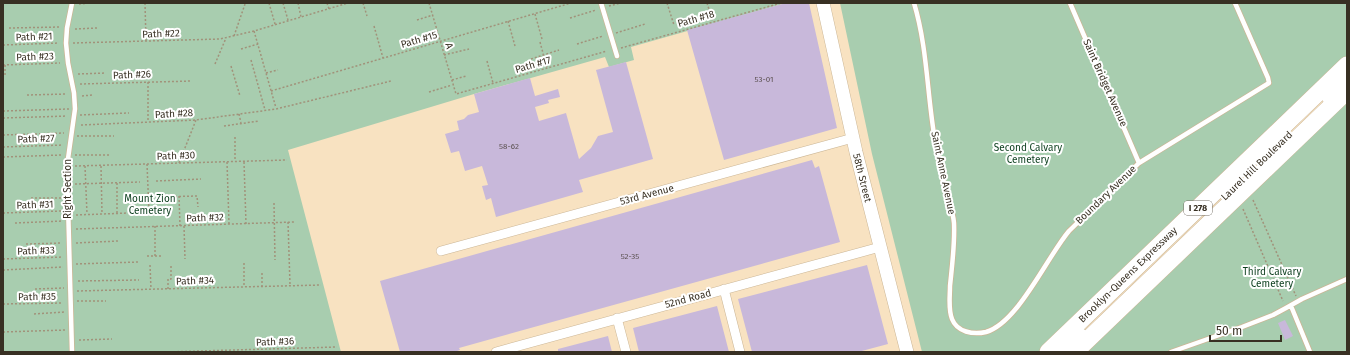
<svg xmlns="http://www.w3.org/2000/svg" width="1350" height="355" font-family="'Fira Sans',sans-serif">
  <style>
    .green { fill: #a8cdaf }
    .building { fill: #c8b8da }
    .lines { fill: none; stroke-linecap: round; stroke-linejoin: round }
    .lane-casing { stroke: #cbb696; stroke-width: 6 }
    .street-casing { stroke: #cbb696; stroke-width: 10 }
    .secondary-casing { stroke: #cbb696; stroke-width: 14 }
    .highway-casing { stroke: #cbb696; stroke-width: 18 }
    .path { stroke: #a1927a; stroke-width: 1.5; stroke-dasharray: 2 2; stroke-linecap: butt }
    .lane { stroke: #fff; stroke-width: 4.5 }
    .street { stroke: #fff; stroke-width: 9 }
    .secondary { stroke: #fff; stroke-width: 13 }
    .highway { stroke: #fff; stroke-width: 17 }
    .labels { text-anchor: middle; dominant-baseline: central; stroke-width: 4; stroke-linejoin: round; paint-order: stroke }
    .number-label { font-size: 8px; fill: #5c5251 }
    .shield { fill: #fff; stroke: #746e65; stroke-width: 1 }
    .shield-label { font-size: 9px; font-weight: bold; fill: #383023 }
    .street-label { font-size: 10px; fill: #383023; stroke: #fff }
    .park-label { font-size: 10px; fill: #0b3e1d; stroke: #fff }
  </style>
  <rect width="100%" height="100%" fill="#f8e2c1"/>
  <path class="green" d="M3,3H786L631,47L634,60L609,67L605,57L474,94L288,150L341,352H3Z
    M840,3H1347V58L1042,352H922L872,154Z
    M1347,101V352H1085Z"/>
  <path class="building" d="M786,3H809L837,128L724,160L687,30Z
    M626,62L653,159L579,180L583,192L496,217L491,198L486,200L482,186L488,185L482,166L465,171L459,151L451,153L445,134L459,130L457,121L464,119L468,115L479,112L474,94L530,78L535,96L558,89L560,97L548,100L549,103L535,107L539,121L566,113L579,159L591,148L598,136L613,132L596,70Z
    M812,160L815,168L819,166L840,242L459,348L460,350L454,352H400L380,281Z
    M867,265L888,344L858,352H752L738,299Z
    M717,306L729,352H639L633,328Z
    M1285,320L1293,336L1285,340L1278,323Z
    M608,336L612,352H558V349Z"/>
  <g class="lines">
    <defs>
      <path id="lane" d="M72,3L67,28L66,43L68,63L74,93L75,109L67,166L72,352
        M601,3L617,56
        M914,3C927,46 927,91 934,134C937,152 941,170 945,188C948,199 953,211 954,223C955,244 952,266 950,286C950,297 948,309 952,319C957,332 973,335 986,332C1018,323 1047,257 1069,231L1139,163L1269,83L1268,78L1235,3
        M1070,3L1139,163
        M1291,306L1310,352
        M1171,352L1242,327L1273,315L1286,308L1302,299L1347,279"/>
      <path id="street" d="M441,251L853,138
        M724,289L740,352
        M617,318L626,352
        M496,352L880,247"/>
      <path id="secondary" d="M823,3L856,152L907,352
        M1328,97L1347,79
        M1063,352L1081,335"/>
      <path id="highway" d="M1048,352L1347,65
        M1075,352L1347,91"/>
    </defs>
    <use href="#lane" class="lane-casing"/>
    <use href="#street" class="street-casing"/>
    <use href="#secondary" class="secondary-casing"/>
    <use href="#highway" class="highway-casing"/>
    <path class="path" d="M145,3L146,41
      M269,3L275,24
      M283,3L288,20
      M298,3L301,17
      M327,3L329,9
      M363,3L367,16
      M429,3L456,94L607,51
      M667,3L674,25
      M707,3L713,22
      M79,4L91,3
      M609,6L621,3
      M535,14L542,39
      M570,18L596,10
      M417,20L433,15
      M508,21L515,46
      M374,26L383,58
      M9,28L61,27
      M75,29L97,28
      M254,31L276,108
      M616,33L645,24
      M234,36L245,4
      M411,40L438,32
      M540,42L547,68
      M73,43L220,39L254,31L348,3
      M577,44L603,36
      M3,45L59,43
      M621,48L781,3
      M241,49L258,44
      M444,55L469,49
      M531,59L559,50
      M251,60L265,110
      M487,61L493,83
      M215,64L226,38
      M3,65L60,63
      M5,65V77
      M231,66L240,96
      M266,73L278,70
      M78,74L106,73
      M452,80L466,76
      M148,82V122
      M80,84L192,81
      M271,91L571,3
      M429,92L452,85
      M27,95L66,94
      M82,96L92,95
      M3,111L69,109
      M239,114L241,123
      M80,115L129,113
      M3,118L67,116
      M81,125L196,120L276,109L391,81
      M224,126L259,121
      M3,135L64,133
      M77,136H114
      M235,137V161
      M3,147L63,145
      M75,155H109
      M3,157L62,155
      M227,162L229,224
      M244,162L246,224
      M179,163L196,120
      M147,164L149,212
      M75,166L287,160
      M85,166L87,214
      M101,166L102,214
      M156,181L201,179
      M117,183V213
      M75,184L140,182
      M179,196L180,226
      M159,197L197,196L198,207
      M31,198H62
      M1253,200L1296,296
      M274,203L275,260
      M1243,209L1283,301
      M3,213L62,211
      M76,215L155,212
      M288,222L290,285
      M15,223L62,221
      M155,226V256
      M184,226L185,259
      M76,229L294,222
      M76,243L118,241
      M26,244L62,243
      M147,256H161
      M3,259L63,257
      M244,263V287
      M76,264L138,262
      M150,265L151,289
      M3,270L63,267
      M262,273V286
      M78,281L139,280
      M35,289L64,288
      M168,289V279H171V264
      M77,291L321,285
      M77,301H106
      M3,304L63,303
      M34,314L64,312
      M3,332L65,330
      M79,340L112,339
      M165,352L337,347"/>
    <use href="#lane" class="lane"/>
    <use href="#street" class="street"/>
    <use href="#secondary" class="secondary"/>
    <use href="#highway" class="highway"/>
  </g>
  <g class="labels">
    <g class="number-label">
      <text x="764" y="79">53-01</text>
      <text x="509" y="146">58-62</text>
      <text x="630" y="256">52-35</text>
    </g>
    <rect class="shield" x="1184" y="201" width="28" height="14" rx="3"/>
    <g class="shield-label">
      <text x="1198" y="208">I 278</text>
    </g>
    <g class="street-label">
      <text transform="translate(696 19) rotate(-16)">Path #18</text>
      <text transform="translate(161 34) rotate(-2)">Path #22</text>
      <text transform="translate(34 37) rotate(-2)">Path #21</text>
      <text transform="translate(419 40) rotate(-16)">Path #15</text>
      <text transform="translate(449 46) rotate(74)">A</text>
      <text transform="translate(35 57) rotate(-2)">Path #23</text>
      <text transform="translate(533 65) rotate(-16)">Path #17</text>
      <text transform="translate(132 75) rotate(-2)">Path #26</text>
      <text transform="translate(1105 83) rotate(66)">Saint Bridget Avenue</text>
      <text transform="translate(174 114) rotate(-3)">Path #28</text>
      <text transform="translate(36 139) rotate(-2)">Path #27</text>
      <text transform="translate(176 156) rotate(-2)">Path #30</text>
      <text transform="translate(1257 166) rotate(-44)">Laurel Hill Boulevard</text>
      <text transform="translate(943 173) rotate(78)">Saint Anne Avenue</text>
      <text transform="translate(862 178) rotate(76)">58th Street</text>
      <text transform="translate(68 189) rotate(-90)">Right Section</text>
      <text transform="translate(647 195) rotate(-15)">53rd Avenue</text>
      <text transform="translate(1106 195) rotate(-44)">Boundary Avenue</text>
      <text transform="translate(35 205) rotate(-2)">Path #31</text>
      <text transform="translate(205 218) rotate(-2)">Path #32</text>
      <text transform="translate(36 251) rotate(-2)">Path #33</text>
      <text transform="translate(1128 275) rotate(-44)">Brooklyn-Queens Expressway</text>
      <text transform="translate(195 281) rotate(-2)">Path #34</text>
      <text transform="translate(37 297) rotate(-1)">Path #35</text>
      <text transform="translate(688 299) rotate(-15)">52nd Road</text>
      <text transform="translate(275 342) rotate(-2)">Path #36</text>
    </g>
    <g class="park-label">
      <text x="1028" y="148">Second Calvary<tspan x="1028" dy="12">Cemetery</tspan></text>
      <text x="150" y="199">Mount Zion<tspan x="150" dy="12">Cemetery</tspan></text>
      <text x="1272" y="272">Third Calvary<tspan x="1272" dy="12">Cemetery</tspan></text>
    </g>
  </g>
  <rect width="1350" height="355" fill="none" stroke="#383023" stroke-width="8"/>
  <path d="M1210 335v6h71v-6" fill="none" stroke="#383023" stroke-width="2"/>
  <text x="1216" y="335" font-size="12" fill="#383023" stroke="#ffffff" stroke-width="3" paint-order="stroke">50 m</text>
</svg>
